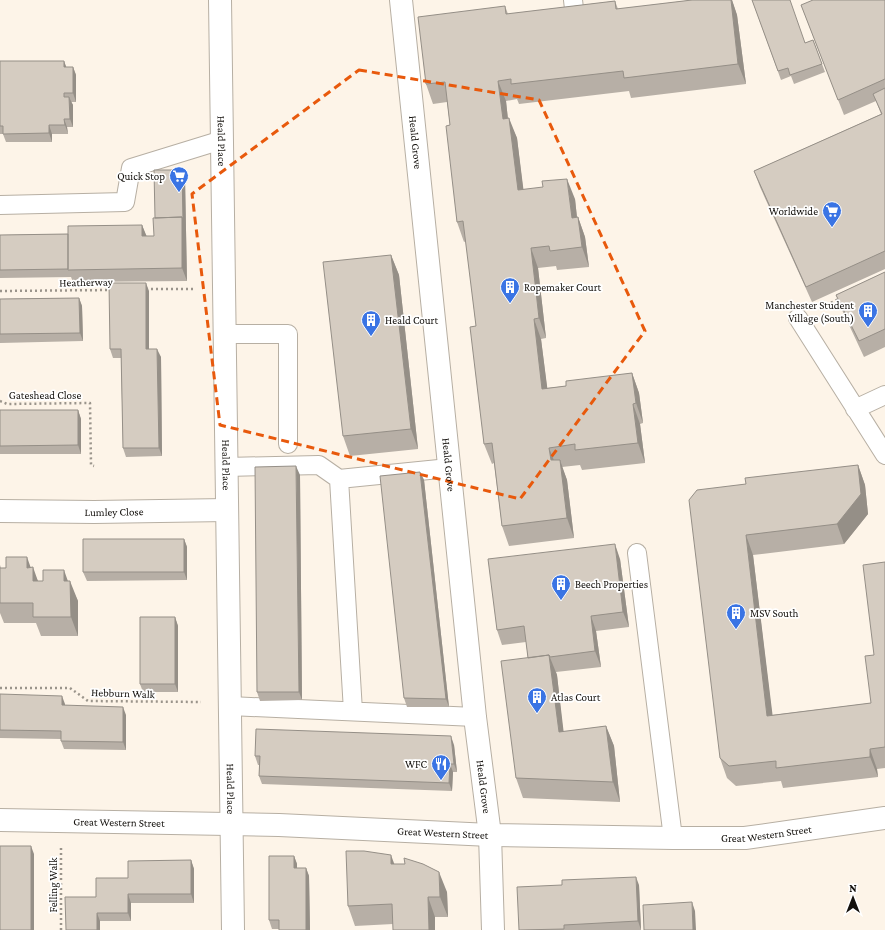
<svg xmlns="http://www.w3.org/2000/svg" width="885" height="930" font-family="'Crimson Pro',serif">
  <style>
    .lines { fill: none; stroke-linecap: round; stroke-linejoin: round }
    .service-casing { stroke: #b7afa3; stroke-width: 20 }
    .minor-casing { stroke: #b7afa3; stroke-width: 24 }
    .path { stroke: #9a948b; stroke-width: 2.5; stroke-dasharray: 2 3; stroke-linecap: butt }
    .service { stroke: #fff; stroke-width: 18 }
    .minor { stroke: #fff; stroke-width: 22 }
    .wall { fill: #b7afa6 }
    .shaded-wall { fill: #958f87 }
    .building { fill: #d5ccc1; stroke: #958f87 }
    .marked { fill: none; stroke: #e8590c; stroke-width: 3; stroke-dasharray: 8 5; stroke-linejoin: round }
    .labels { text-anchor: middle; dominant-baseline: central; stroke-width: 3.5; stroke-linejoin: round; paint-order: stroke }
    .street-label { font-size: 11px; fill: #14110d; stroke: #fff }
    .poi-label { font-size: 11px; fill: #14110d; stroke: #fff; text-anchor: start }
  </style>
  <rect width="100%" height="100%" fill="#fdf4e8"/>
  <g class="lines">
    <defs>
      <path id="service" d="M573,0L576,26
        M0,205L125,202L131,168L222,140
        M798,318L885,455
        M225,334H288V444
        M855,409L885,395
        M226,467L319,465L339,479L449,468
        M339,479L353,711
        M637,553L673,838
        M230,706L475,717"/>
      <g id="minor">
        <path id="s1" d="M220,0L233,930"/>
        <path id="s2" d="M401,0L475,717L490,835L493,930"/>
        <path id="s3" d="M0,511L94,512L227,510"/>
        <path id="s4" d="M0,820L279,825L490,835L673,838H745L885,818"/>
      </g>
    </defs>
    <use href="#service" class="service-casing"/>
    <use href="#minor" class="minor-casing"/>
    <path class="path" d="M146,289H195
      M0,291L111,290
      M822,307L841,298
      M0,401L7,404L90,403L91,465L94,466
      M0,688H70L88,701L201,702
      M61,848V930"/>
    <use href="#service" class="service"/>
    <use href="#minor" class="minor"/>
  </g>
  <path class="wall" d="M692,0H732L737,15L746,84L631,98L629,91L519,104L517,99L506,101L508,119L517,138L523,189L575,199L577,217H578L585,237L589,267L557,270L556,266L538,268L546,338L541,339L547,388L566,386L632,373L639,393L643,423L640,424L645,463L582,470L580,465L562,467L567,480L574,538L509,546L502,526L494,463L492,464L484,444L476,326L466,241L464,242L457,222L450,125L447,102L433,104L426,84L505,6L508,14L615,1L618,9Z
    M752,0L805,43L813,40L825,72L794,84L791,76L781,80Z
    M885,0V269L812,302L760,187L754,171L881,114L876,101L844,115L801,5Z
    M0,61H64L66,67H73L76,75V102H71L73,105V127H67L68,134H52V142H6L3,134H0Z
    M182,170L185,178L187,281L73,282L71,277L0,278V235L68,234L142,225L146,236H154L155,218Z
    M391,255L399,275L418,449L350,456L343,436Z
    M885,272V347L864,357L842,310L836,295Z
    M149,291V349L161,357L162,456L126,457L123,448L121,358H113L110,349Z
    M79,298L82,306L83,341L0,343V299Z
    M0,410H78L81,419V454H0Z
    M858,465L865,485L868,514L844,544L753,555L772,715L871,703L874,655L885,562V768L877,769L878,777L783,788L781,781L736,786L727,778L720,758L746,484Z
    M420,472L424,480L449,707H407L404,698Z
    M300,475L302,700L260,701L257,692Z
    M184,539L187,547V580L87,581L83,572Z
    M620,559L629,627L596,631L601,667L556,672L557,675L563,732L606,726L614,746L620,802L523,798L516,778L528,658L526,642L502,645L497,630Z
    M0,565L1,568L31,567L38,581H68L78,601V636H41L36,623H4L0,613Z
    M175,617L178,626V692H143L140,684Z
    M0,694L65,704V705L126,715V750L64,749L61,741V739L0,738Z
    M454,745L457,772H453L452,791L262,784L259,776V765H258L255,756Z
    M294,856L297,864V868H306L309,876L310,930H279V929H272L269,920Z
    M191,860L194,869V903H131V921H100V930L65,897H96L128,878Z
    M394,864L447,892L448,917H435V930H393V924L355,926L348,906Z
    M639,885L641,930H519Z"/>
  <path class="shaded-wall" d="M731,0H732L737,15L746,84L738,64Z
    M64,61L67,69L64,67Z
    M73,67L76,75V102L73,93Z
    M498,81L506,101L510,139L503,119Z
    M69,97L73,105V127L70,119Z
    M509,118L517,138L526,210L518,190Z
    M64,119L67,127L68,134L65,125Z
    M49,125L52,134V142L49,133Z
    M182,170L185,178L187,281L182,268Z
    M567,179L575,199L579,237L572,218Z
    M578,217L585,237L589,267L582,247Z
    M142,225L147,237L142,236Z
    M531,248L538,268L546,338L539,318Z
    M391,255L399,275L418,449L411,429Z
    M146,283L149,291V357L146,349Z
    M79,298L82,306L83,341L80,333Z
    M534,319L541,339L550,409L542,389Z
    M157,349L161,357L162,456L159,448Z
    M632,373L639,393L643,423L636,403Z
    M633,404L640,424L645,463L638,443Z
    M78,410L81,419V454L78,445Z
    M549,448L557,468L551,460Z
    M560,460L567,480L574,538L567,518Z
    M858,465L865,485L868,514L844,544L837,524Z
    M296,466L300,475L302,700L299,692Z
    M420,472L424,480L449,707L446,699Z
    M746,535L753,555L775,735L767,716Z
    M184,539L187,547V580L184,572Z
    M615,544L620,559L629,627L623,612Z
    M27,557L33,574V567L40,587L41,601L27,568Z
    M64,570L70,587V581L78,601V636L71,617L64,581Z
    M591,616L596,631L601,667L595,651Z
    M175,617L178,626V692L175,684Z
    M549,655L557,675L566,752L559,732Z
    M62,696L65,704V714L62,705Z
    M123,707L126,715V750L123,742Z
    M606,726L614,746L620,802L613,782Z
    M451,736L454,745L457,772L454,764Z
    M870,749L877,769L878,777L870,757Z
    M450,764L453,772L452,791L449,783Z
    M31,846L34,854V930H31Z
    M391,855L398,874L391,864Z
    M294,856L297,864V876L294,868Z
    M191,860L194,869V903L191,894Z
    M306,868L309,876L310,930H306Z
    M439,872L447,892L448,917L440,897Z
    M636,877L639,885L641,930L638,921Z
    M128,894L131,903V921L128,913Z
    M428,897L435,917V930H429Z
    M692,902L695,911L696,930H693Z
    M97,913L100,921V930H97Z"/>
  <path class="building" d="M692,0H731L738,64L624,78L623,71L511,84V79L498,81L503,119L509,118L518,190L543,187L542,181L567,179L572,218L578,217L582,247L550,251L549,246L531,248L539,318L534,319L542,389L566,386V381L632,373L636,403L633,404L638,443L575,450V444L549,448L551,460H560L567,518L502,526L492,443L484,444L470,327L476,326L463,221L457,222L446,126L450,125L445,82L426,84L418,17L505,6L506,14L615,1L616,9Z
    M752,0H790L805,43L813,40L822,64L790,75L788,68L778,71Z
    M813,0H885V79L838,100L801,5Z
    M0,61H64V67H73V93H64V97H69L70,119H64L65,125H49V133L3,134V126H0Z
    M885,88V251L806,287L754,171L882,114L873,94Z
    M154,170H182L183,221L182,217L155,218Z
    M182,217V268L68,270V226L142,225V236H154L153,218Z
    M68,234V269L0,270V235Z
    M391,255L411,429L343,436L323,262Z
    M885,272V329L859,341L836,295Z
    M109,283H146V349H157L159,448H123L121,349H110Z
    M79,298L80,333L0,334V299Z
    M0,410H78V445L0,446Z
    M858,465L861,494L837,524L746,535L767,716L871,703L865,656L874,655L863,565L885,562V747L870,749V757L776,768V761L729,766L720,758L689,500L697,490L746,484L745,478Z
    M296,466L299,692H257L255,467Z
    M420,472L446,699L404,698L380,476Z
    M83,539H184V572H83Z
    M615,544L623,612L591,616L595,651L550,657L549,655L528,658L524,626L497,630L488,559Z
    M6,557H27V568L33,567V581H43V570H64V581H70L71,617H33V603H0V568H6Z
    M140,617H175V684H140Z
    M549,655L559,732L606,726L613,782L516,778L501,661Z
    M0,694L62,696V705L123,707V742L61,741V731L0,730Z
    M256,729L451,736L454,764H450L449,783L259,776L260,756H255Z
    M0,846H31V930H0Z
    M346,851H364L391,855V864H405L404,858L423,864L439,872L440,897H428L429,930H393L392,904L348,906Z
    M269,856H294V868H306V930H279V920H269Z
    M191,860V894H128V913H97V930H66L65,897H96V878H128V861Z
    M636,877L638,921L564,925V929L519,930L517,887L562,885V880Z
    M692,902L693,930H644L643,905Z"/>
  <path class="marked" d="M359,70L539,100L645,331L520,499L220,425L192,194Z"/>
  <defs>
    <symbol id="supermarket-pin" viewBox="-11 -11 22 30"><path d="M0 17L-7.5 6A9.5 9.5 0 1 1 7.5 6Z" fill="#3a74e4" stroke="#fff"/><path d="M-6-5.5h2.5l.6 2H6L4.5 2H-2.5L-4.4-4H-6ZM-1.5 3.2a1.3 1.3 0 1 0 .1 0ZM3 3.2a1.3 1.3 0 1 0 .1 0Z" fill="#fff"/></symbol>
    <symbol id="building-pin" viewBox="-11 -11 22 30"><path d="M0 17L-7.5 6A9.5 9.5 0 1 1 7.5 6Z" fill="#3a74e4" stroke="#fff"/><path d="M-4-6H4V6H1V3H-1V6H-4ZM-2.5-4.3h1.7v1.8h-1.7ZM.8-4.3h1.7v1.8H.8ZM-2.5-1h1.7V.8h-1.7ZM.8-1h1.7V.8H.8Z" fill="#fff"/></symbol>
    <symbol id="restaurant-pin" viewBox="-11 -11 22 30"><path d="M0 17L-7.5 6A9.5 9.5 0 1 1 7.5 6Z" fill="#3a74e4" stroke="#fff"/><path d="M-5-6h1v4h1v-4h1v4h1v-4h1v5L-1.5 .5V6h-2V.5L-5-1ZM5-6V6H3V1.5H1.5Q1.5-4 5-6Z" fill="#fff"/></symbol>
  </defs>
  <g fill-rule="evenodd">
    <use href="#supermarket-pin" x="168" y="165" width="22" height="30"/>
    <use href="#supermarket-pin" x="821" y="200" width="22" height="30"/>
    <use href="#building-pin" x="499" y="276" width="22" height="30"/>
    <use href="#building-pin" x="857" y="300" width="22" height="30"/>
    <use href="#building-pin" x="360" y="309" width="22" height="30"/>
    <use href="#building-pin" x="550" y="573" width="22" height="30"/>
    <use href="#building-pin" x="725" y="602" width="22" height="30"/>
    <use href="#building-pin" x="526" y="686" width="22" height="30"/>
    <use href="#restaurant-pin" x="430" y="753" width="22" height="30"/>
  </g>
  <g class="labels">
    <g class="street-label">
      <text stroke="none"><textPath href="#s1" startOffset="141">Heald Place</textPath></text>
      <text stroke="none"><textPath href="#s2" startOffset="143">Heald Grove</textPath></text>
      <text transform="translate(86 282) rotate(-1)">Heatherway</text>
      <text x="45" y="395">Gateshead Close</text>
      <text stroke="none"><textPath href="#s1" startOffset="465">Heald Place</textPath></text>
      <text stroke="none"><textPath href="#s2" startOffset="467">Heald Grove</textPath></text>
      <text stroke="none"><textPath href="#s3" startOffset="114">Lumley Close</textPath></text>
      <text transform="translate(123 693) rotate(2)">Hebburn Walk</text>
      <text stroke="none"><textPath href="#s2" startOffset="791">Heald Grove</textPath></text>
      <text stroke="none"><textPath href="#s1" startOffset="789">Heald Place</textPath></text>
      <text stroke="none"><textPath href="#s4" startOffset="119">Great Western Street</textPath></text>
      <text stroke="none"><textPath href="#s4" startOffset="443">Great Western Street</textPath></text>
      <text stroke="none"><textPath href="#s4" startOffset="767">Great Western Street</textPath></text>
      <text transform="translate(53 885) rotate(-90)">Felling Walk</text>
    </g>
    <g class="poi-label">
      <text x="165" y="176" text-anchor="end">Quick Stop</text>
      <text x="818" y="211" text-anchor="end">Worldwide</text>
      <text x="524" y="287">Ropemaker Court</text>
      <text x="854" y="305" text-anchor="end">Manchester Student<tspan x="854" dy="13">Village (South)</tspan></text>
      <text x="385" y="320">Heald Court</text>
      <text x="575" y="584">Beech Properties</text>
      <text x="750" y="613">MSV South</text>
      <text x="551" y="697">Atlas Court</text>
      <text x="427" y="764" text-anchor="end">WFC</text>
    </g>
  </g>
  <g transform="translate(853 898)" stroke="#ffffff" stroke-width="3" paint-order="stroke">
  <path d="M0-3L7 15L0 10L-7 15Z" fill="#14110d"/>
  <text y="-6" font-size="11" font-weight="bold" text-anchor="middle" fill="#14110d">N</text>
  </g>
</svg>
